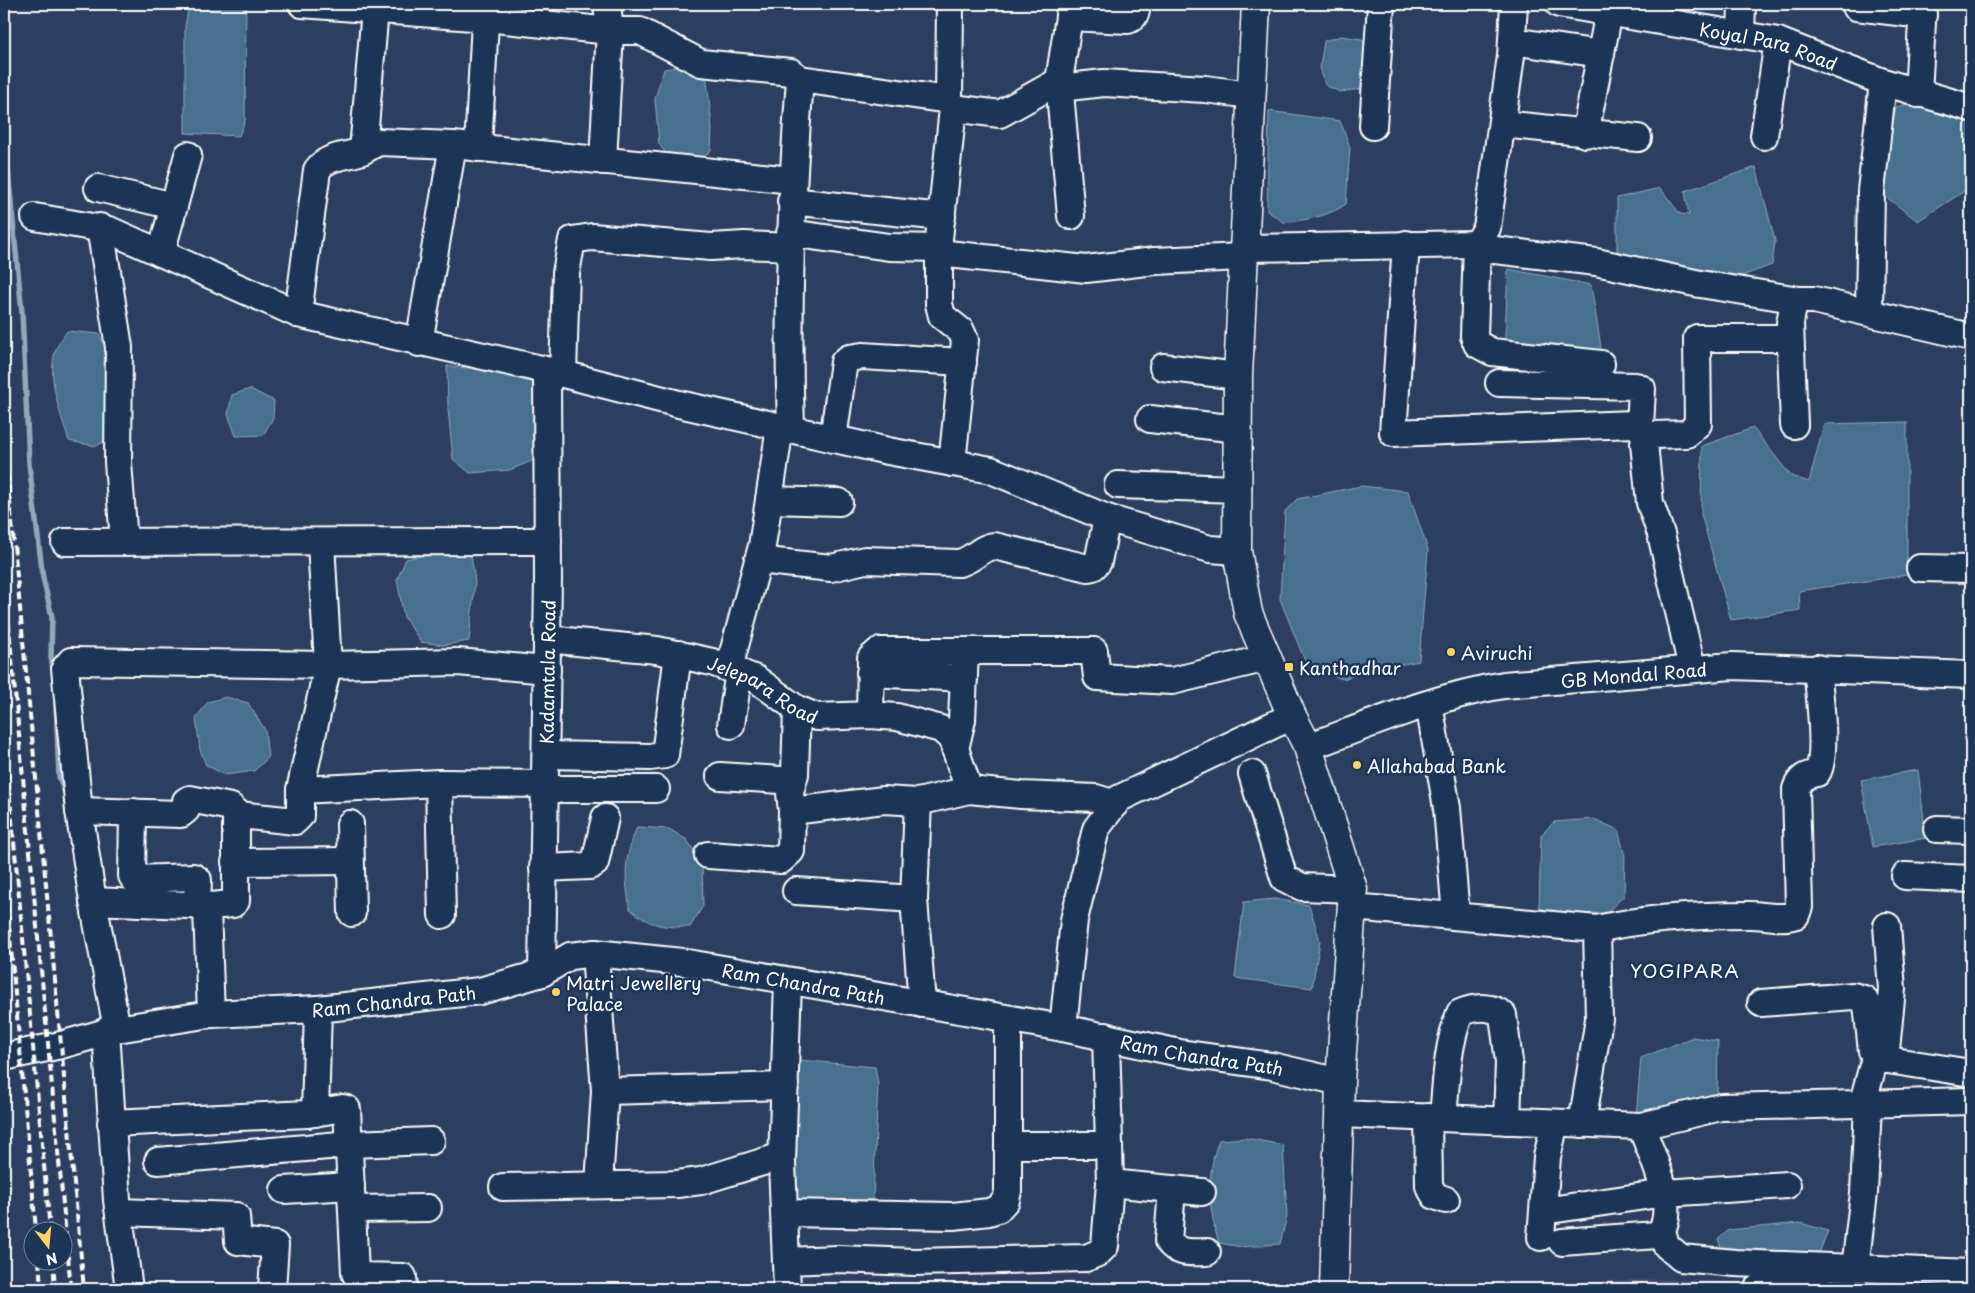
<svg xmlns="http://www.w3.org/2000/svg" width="1975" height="1293" font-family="'Playpen Sans',sans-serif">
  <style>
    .built { fill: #3f4b6d }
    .water { fill: #46708e; stroke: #90a9bb }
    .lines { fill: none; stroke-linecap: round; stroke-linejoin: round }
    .stream { stroke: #90a9bb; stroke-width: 5.5 }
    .minor-casing { stroke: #fff; stroke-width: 30 }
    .major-casing { stroke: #fff; stroke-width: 31 }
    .minor { stroke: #1d3557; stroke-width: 26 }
    .major { stroke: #1d3557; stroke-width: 28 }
    .rail { stroke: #fff; stroke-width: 4; stroke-dasharray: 8 4; stroke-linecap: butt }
    .poi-dot { fill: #ffd166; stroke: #1d3557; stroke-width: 2 }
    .labels { text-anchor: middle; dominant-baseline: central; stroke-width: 5; stroke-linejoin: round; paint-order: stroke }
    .street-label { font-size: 18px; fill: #fff; stroke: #1d3557 }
    .poi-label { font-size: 18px; fill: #fff; stroke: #1d3557; text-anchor: start }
    .neighbourhood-label { font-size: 19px; letter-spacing: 1px; fill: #fff; stroke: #1d3557 }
  </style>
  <rect width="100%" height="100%" fill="#2c3f61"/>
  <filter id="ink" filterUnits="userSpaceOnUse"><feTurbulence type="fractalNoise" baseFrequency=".02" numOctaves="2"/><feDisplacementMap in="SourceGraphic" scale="10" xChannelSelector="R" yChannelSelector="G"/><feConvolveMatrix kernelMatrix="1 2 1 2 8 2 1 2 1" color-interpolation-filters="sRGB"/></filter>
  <g filter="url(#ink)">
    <path class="built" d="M1657,1279L1890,1289H1367Z"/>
    <path class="water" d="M189,4H246L245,121L239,136L185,133V26Z
      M1341,36L1362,39L1372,63L1367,88L1340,92L1325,85L1320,67L1324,41Z
      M677,67H695L707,80L712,128L711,150L702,159H670L659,144L655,99L664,69Z
      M1912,103L1971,119V190H1966L1918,221L1878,191L1896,107Z
      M1269,111L1340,121L1350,147L1346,204C1328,217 1307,219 1285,223L1267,211Z
      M1756,167L1775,241L1772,265L1728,281L1617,253V198L1660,188L1680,214L1689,215L1685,191Z
      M1508,269L1591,285L1604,366L1504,356Z
      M67,331L99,334L112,363L110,439L96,446L69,441C61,415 47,380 55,352C57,345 63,338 67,331Z
      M447,366L518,373L538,383V430L534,460L510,470L470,473L453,459L448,409Z
      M250,389L274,401L273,418L263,435L236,436L228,414L232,395Z
      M1907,422V575L1799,591L1800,610L1731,620L1701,514L1702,446L1753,428L1791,476L1809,482L1824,424Z
      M1361,486L1408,491L1428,550L1419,661L1371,670L1343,679L1307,666L1280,599L1285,511L1297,499Z
      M438,552L471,555L475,582L469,641L444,645L421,642L404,617L397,580L406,559Z
      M226,697L248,703L265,730L268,758L254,771L225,775L206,765L200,750L196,718L208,702Z
      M1918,770L1926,838L1873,847L1861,780Z
      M1594,819L1618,830L1625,856L1624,896L1606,913L1555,915L1539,907L1541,835L1554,822Z
      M637,827L669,829L687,840L702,863L703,906L690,927C663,927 652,927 630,909C624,875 624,859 637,827Z
      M1274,899L1309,905L1320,941L1312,988L1235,978L1244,902Z
      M1693,1037L1718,1041L1717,1101L1636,1118L1641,1058Z
      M798,1060L875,1067L878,1084L873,1199L858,1203L793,1209Z
      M1245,1138L1283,1145L1287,1216L1280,1244L1242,1247L1219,1243C1208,1208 1206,1174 1219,1140Z
      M1800,1223L1828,1231L1813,1268L1727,1265L1718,1239L1729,1230Z"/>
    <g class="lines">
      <path class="stream" d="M4,131L22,312L29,464L43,578L52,617L51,658L54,672
        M56,703L59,777L66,795"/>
      <defs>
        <g id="minor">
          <path d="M302,4L486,18L610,31H640L701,63L791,72L800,79L949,100"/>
          <path d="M950,4L949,100L953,108L939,239V304L942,316L961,331L965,340L952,463"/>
          <path d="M1514,4L1511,56L1487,228L1477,244L1474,336L1477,344L1492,352L1601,364"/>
          <path id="s1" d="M1559,4L1778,41L1883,82L1971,108"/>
          <path d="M1856,7L1923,15"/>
          <path d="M1069,17L1128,20C1136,17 1136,12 1137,4"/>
          <path d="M1741,35L1742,4"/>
          <path d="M1512,41L1601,54"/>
          <path d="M1059,81L1071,216"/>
          <path d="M1059,88L1104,83L1205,89L1251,95"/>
          <path d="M1918,94L1923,4"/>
          <path d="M953,108L1000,114L1059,81L1071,4"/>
          <path d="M1502,124L1638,138"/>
          <path d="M1373,126L1381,4"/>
          <path d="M1585,134L1609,12"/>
          <path d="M1764,136L1778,41"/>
          <path d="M478,148L486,4"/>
          <path d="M363,150L375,9"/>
          <path d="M603,161L610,31L607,4"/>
          <path d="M98,188L174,206"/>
          <path d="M791,201L942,217"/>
          <path d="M35,217L109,230L298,314L563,374L679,404L888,451L991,470L1107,518L1210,549L1237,551"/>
          <path d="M100,227L119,347L118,462L124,542"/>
          <path d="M790,233L889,247L939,248"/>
          <path d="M1406,244L1393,433L1635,424L1640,427L1646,438"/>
          <path d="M1243,248L1477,244"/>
          <path d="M1478,248L1596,262L1700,284L1799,300"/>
          <path d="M161,253L188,155"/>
          <path d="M939,253L1086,269L1155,261L1242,257"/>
          <path d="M1869,312L1871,191L1883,82"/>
          <path d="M298,314L317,170C328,155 346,157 362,151C368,148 373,144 380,142L453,145L792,180"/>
          <path d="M419,343L453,145"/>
          <path d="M1163,367L1238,376"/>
          <path d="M563,374L566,273L572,240L592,237L711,247L744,245L790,247"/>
          <path d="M1499,383L1636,386L1642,389L1640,427"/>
          <path d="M1150,419L1238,429"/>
          <path d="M1794,425L1790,323L1793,307L1799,300H1814L1971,337"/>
          <path d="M791,429C787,312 791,196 800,79"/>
          <path d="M833,439L844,362L849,358L862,356L963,362"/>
          <path d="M1118,485L1238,489"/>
          <path d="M769,500L839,502"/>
          <path d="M65,542L548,541"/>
          <path d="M758,560L831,568L865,560L959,563C973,560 981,547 994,546L1088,568L1093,567L1098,562L1107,518"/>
          <path d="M1920,568L1971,569"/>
          <path id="s2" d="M547,639L657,650L712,662L756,679L797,709L817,717L870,715L897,717L941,729L952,739L969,790L1021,795L1096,798L1115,804"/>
          <path d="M729,668L762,546L780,427"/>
          <path d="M1692,668L1661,534L1650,503L1644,443L1646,438L1653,435L1687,434L1698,424L1697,338H1789"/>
          <path d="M870,673L964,678"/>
          <path d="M1429,704L1447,808L1456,916"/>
          <path d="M870,715L871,658L879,651H1094L1097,677L1172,681L1267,658"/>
          <path d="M731,725L739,671"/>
          <path id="s3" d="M1308,747C1371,724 1436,696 1504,685L1732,666L1971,675"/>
          <path d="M955,749L962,720L965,651"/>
          <path d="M546,755L650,757L665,755L678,654"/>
          <path d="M1252,774L1284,878L1302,887L1353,889"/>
          <path d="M439,783L442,915"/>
          <path d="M545,789H656"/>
          <path d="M791,789L795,774L797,709"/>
          <path d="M300,790L439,783L545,784"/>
          <path d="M918,802L914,899L922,1004"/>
          <path d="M79,811L181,814L186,810V801L190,799L231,807L239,815"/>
          <path d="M792,811L884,800L918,802L969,790"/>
          <path d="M133,812L132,876L134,879L194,877L198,880L197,906"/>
          <path d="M350,824L352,913"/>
          <path d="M1937,829L1971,830"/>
          <path d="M708,855L781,860L791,851L792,811L789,784L781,780L720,776"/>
          <path d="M235,862L350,861"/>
          <path d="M543,868L590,866L595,863L605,818"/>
          <path d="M1905,876L1971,879"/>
          <path d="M796,891L914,899"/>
          <path d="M93,901L210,906"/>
          <path d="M1353,907L1597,929L1599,1019L1582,1124"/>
          <path d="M1597,929C1646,918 1699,915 1750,915C1765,915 1782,920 1796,915L1799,907L1796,789C1800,778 1806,775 1817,773C1828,757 1819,690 1817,668"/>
          <path d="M595,953L605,1091L599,1184"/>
          <path id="s4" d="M542,973L548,578L547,371"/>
          <path d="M1761,1003L1853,996L1864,999L1867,1005L1872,1051L1875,1058"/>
          <path d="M211,1014L207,910L210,906L233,904L236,901V817L239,815L295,821L300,816V790L328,665L321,543"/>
          <path d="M1063,1028L1074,920L1096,829L1118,799L1292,716"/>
          <path d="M117,1029L93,901L79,811L65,668L71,661L328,665L458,662L547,670"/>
          <path d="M106,1031L117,1200L129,1289"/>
          <path id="s5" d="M4,1057L61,1045L117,1029L211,1014L318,1009L480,991L542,973L570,956L595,953L682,962L1063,1028L1180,1053L1272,1066L1340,1082"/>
          <path d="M1885,1060L1892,989L1887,926"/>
          <path d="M605,1091L785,1086"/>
          <path d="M1859,1104L1971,1101"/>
          <path d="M315,1113L318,1009"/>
          <path d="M1339,1114L1641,1126L1721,1107L1859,1104L1864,1098L1875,1058L1971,1073"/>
          <path d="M1428,1117L1429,1186L1435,1196L1446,1200"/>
          <path d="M1443,1118C1446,1083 1447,1046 1460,1013C1474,1007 1491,1005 1503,1015L1509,1062L1507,1121"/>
          <path d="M111,1123L308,1114L343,1108L347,1109L355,1273L357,1276L403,1277L404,1289"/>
          <path d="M1008,1145H1109"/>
          <path d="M158,1161L351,1144L431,1141"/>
          <path d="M1110,1183L1202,1192"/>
          <path d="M503,1187L677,1184L701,1181L782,1156"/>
          <path d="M1172,1189L1168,1241C1178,1255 1191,1252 1207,1252"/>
          <path d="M284,1190L351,1186"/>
          <path d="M352,1209L428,1208"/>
          <path d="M1557,1209L1665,1193L1787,1185"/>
          <path d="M119,1212L236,1216L238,1241L275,1245L272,1289"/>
          <path d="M784,1213L953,1216L989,1212L998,1209L1006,1200L1008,1191V1019"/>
          <path d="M1662,1230L1666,1245L1681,1258L1735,1263L1971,1273"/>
          <path d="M1541,1237L1547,1157L1555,1123"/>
          <path d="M1562,1242L1657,1235C1682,1213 1650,1152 1641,1126"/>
          <path d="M786,1261L838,1259L914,1262L1086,1258L1098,1253L1105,1246L1110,1183L1106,1036"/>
          <path d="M1855,1268L1864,1193L1868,1104"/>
          <path d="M787,1289L782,1162L788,981"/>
          <path d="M1757,1289L1765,1284L1816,1282"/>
        </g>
        <path id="major" d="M1256,4L1238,376L1237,551L1248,613L1292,716L1308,747L1353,889L1340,1082L1334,1289"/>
      </defs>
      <use href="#minor" class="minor-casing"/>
      <use href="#major" class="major-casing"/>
      <use href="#minor" class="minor"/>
      <use href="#major" class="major"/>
      <path class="rail" d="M4,438L84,1289
        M4,575L71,1289
        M4,734L50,1230
        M4,869L36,1230
        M39,1260L41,1289
        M53,1260L55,1289"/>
    </g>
  </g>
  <g class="poi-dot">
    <circle cx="1451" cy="652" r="5"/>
    <rect x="1284" y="662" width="10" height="10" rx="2.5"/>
    <circle cx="1357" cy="765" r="5"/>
    <circle cx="556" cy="992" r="5"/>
  </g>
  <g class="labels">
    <g class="street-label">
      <text stroke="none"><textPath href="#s1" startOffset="214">Koyal Para Road</textPath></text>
      <text stroke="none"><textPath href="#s4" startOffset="301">Kadamtala Road</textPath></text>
      <text stroke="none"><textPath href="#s3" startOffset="336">GB Mondal Road</textPath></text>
      <text stroke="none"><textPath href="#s2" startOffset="225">Jelepara Road</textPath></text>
      <text stroke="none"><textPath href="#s5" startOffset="815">Ram Chandra Path</textPath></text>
      <text stroke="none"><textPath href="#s5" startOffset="395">Ram Chandra Path</textPath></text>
      <text stroke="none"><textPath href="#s5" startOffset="1220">Ram Chandra Path</textPath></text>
    </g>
    <g class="poi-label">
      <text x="1461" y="652">Aviruchi</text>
      <text x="1299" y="667">Kanthadhar</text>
      <text x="1367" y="765">Allahabad Bank</text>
      <text x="566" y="982">Matri Jewellery<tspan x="566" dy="21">Palace</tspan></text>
    </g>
    <g class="neighbourhood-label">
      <text x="1685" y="970">YOGIPARA</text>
    </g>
  </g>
  <rect width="1975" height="1293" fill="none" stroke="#1d3557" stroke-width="20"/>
  <rect x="10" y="10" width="1955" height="1273" fill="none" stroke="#fff" stroke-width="2" filter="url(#ink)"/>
  <g transform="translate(48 1246) rotate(164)"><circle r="24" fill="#1d3557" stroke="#77869a"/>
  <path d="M0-4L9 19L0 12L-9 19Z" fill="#ffd166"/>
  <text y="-8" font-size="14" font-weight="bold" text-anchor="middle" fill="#ffffff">N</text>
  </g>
</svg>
